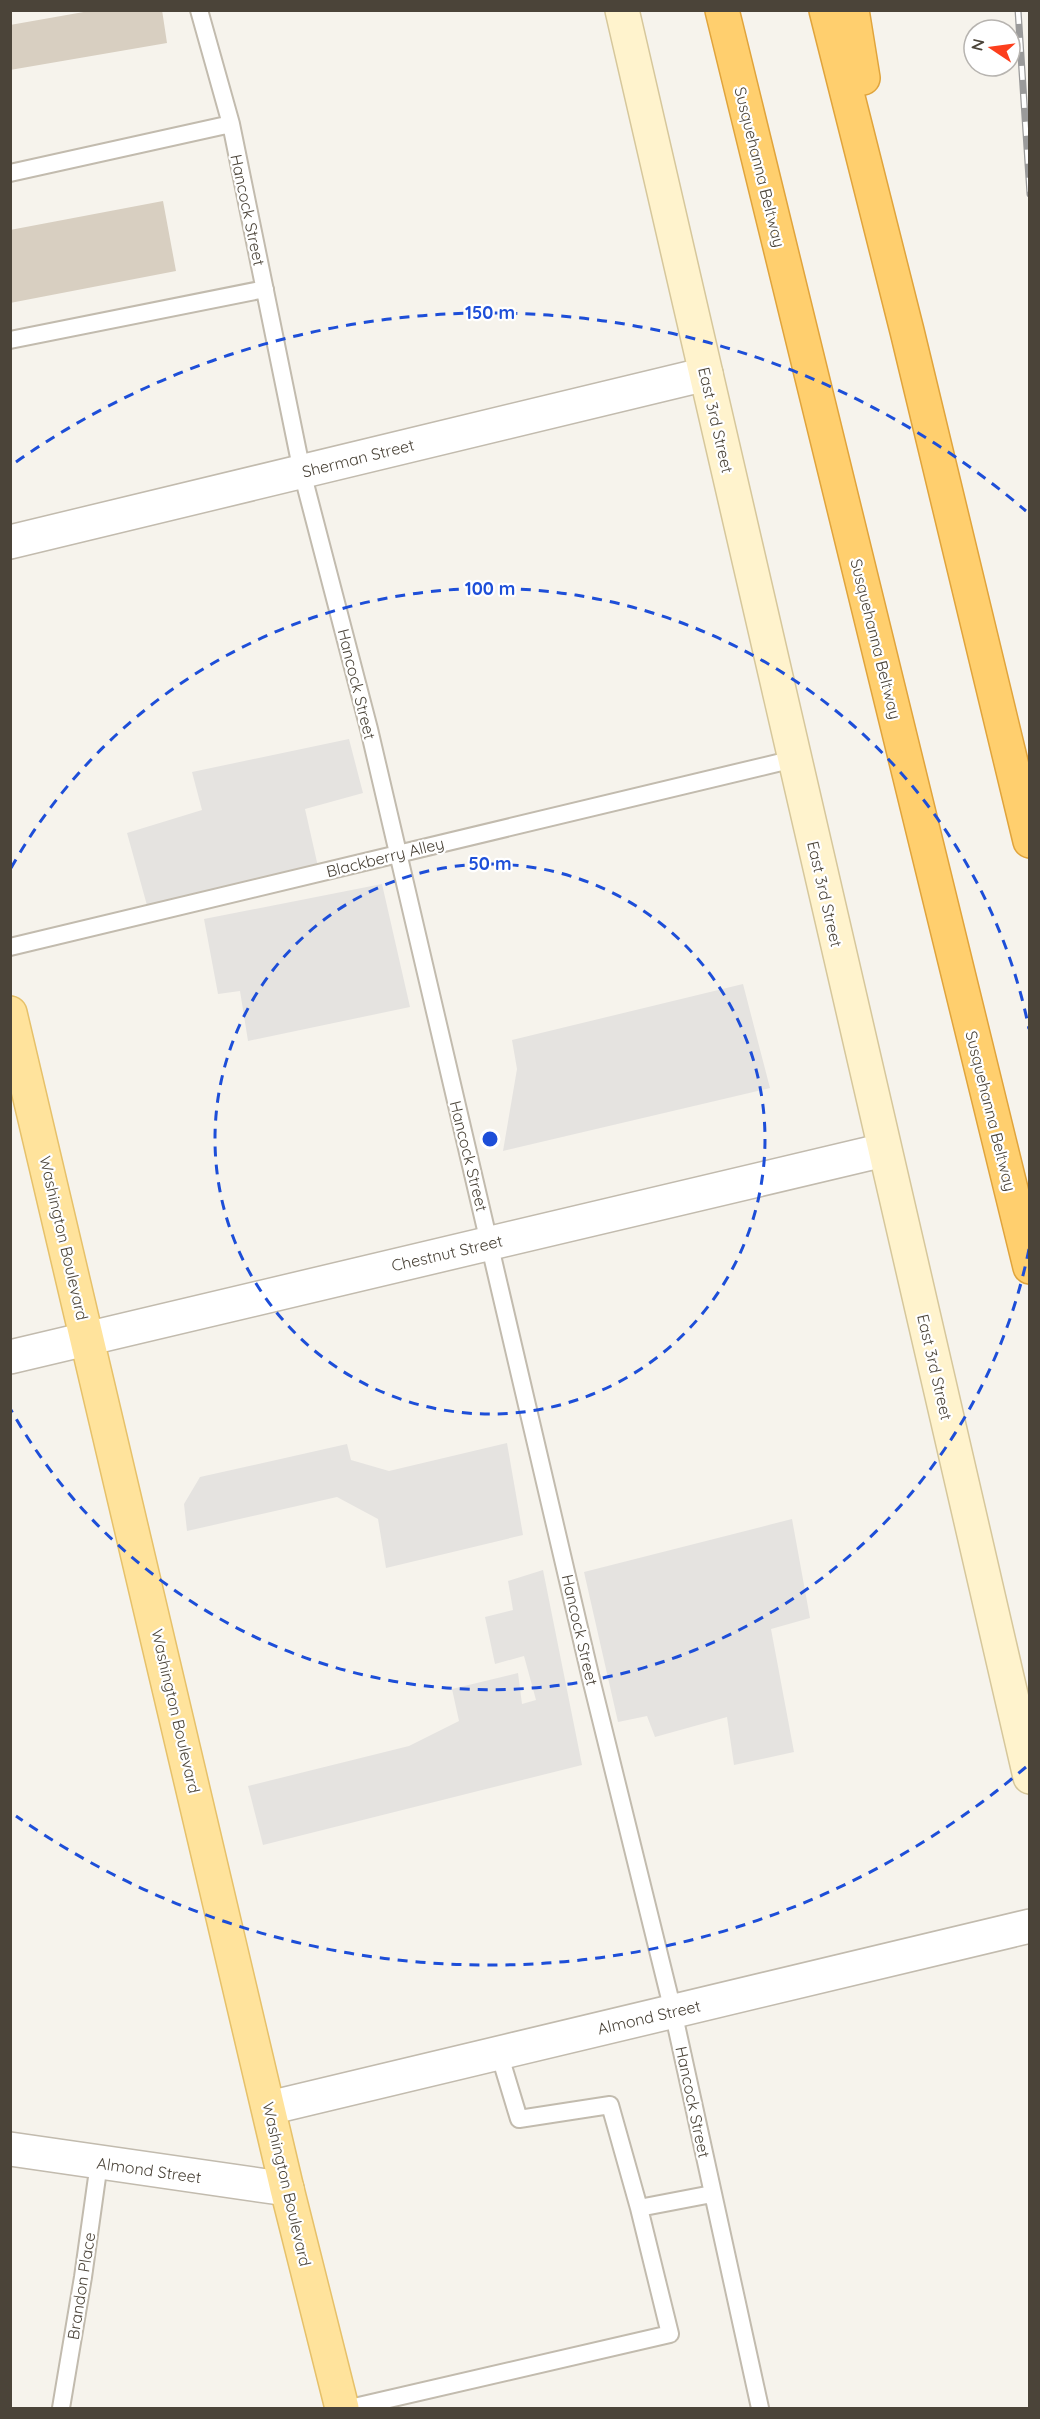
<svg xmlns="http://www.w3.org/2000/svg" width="1040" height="2419" font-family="Quicksand,sans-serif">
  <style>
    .parking { fill: #e5e3e0 }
    .building { fill: #d8cfc1 }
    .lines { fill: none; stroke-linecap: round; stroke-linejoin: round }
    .lane-casing { stroke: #c2bbae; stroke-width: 20 }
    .street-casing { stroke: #c2bbae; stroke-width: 36 }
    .secondary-casing { stroke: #d6c79b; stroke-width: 36 }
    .primary-casing { stroke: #e6c16a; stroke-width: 36 }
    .highway-casing { stroke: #e0a43c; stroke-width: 36 }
    .lane { stroke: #fff; stroke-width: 16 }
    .street { stroke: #fff; stroke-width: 33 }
    .secondary { stroke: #fff3cd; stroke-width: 33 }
    .primary { stroke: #ffe39c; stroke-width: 33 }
    .highway { stroke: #ffcf6e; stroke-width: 33 }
    .rail-casing { stroke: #9a9a9a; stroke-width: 7 }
    .rail { stroke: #fff; stroke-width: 4.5; stroke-dasharray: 14; stroke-linecap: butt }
    .ring { fill: none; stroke: #1d4ed8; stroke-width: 3; stroke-dasharray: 10 8 }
    .labels { text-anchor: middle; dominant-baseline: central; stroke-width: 4.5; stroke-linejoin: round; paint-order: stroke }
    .street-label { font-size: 16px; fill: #4b4439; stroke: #fff }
    .centre { fill: #1d4ed8; stroke: #fff; stroke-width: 3 }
    .ring-label { font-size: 18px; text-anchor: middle; font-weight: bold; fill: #1d4ed8; stroke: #fff; stroke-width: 4.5; stroke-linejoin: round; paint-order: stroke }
  </style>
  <rect width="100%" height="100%" fill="#f6f3ec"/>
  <path class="parking" d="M349,739L363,793L305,809L319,871L148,909L127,833L202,810L192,772Z
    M382,884L410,1007L248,1041L240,991L218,994L204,919Z
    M743,984L770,1088L503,1151L517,1069L512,1040Z
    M507,1443L523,1535L386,1568L378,1519L337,1497L187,1531L184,1504L200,1477L347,1444L351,1460L389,1471Z
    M792,1519L810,1618L771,1629L794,1752L734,1765L727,1717L655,1737L647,1716L618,1722L584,1572Z
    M543,1570L582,1765L263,1845L248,1786L409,1746L459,1721L452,1689L518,1673L522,1704L536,1700L524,1656L495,1664L485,1617L513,1610L508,1581Z"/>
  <path class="building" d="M95,10H162L167,43L10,70V25Z
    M163,201L176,271L10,303V230Z"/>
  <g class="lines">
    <defs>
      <path id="lane" d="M199,10L231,124L302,472L369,729L591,1679L673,2011L760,2408
        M10,173L231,124
        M10,340L265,289
        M10,947L794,759
        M639,2208L712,2194
        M61,2408L83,2277L99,2163
        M350,2408L670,2334L639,2208L610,2105L519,2119L499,2053"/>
      <path id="street" d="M10,542L706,374
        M10,1357L884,1150
        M269,2108L1030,1926
        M10,2149L287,2189"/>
      <path id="secondary" d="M622,10L1030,1777"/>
      <path id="primary" d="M10,1013L287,2189L342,2408"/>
      <path id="highway" d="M722,10L1030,1267
        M826,10L907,331L1030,841
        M852,10L863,78"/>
    </defs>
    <use href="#lane" class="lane-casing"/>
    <use href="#street" class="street-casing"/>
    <use href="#secondary" class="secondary-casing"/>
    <use href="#primary" class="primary-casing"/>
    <use href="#highway" class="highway-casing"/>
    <use href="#lane" class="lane"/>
    <use href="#street" class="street"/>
    <use href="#secondary" class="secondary"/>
    <use href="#primary" class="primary"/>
    <use href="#highway" class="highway"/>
    <defs>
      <path id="rail" d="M1018,10L1030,194"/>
    </defs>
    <use href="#rail" class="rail-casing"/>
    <use href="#rail" class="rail"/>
  </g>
  <g class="ring">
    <circle cx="490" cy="1139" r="275"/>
    <path d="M1029 1249A550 550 0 0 1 11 1410M11 868A550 550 0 0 1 1029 1029"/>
    <path d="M1026 1767A826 826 0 0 1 16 1816M16 462A826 826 0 0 1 1026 511"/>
  </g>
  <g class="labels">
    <g class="street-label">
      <text transform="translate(760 167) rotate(76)">Susquehanna Beltway</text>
      <text transform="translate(248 210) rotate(78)">Hancock Street</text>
      <text transform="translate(716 420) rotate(77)">East 3rd Street</text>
      <text transform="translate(358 458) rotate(-14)">Sherman Street</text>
      <text transform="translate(876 639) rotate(76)">Susquehanna Beltway</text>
      <text transform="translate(357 684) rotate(76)">Hancock Street</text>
      <text transform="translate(385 857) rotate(-14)">Blackberry Alley</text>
      <text transform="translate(825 894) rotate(77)">East 3rd Street</text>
      <text transform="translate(991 1111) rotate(76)">Susquehanna Beltway</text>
      <text transform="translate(469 1156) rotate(76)">Hancock Street</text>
      <text transform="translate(64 1238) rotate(77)">Washington Boulevard</text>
      <text transform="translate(447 1253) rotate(-13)">Chestnut Street</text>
      <text transform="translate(935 1367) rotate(77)">East 3rd Street</text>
      <text transform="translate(580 1630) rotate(77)">Hancock Street</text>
      <text transform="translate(176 1711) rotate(77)">Washington Boulevard</text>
      <text transform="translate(649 2017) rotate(-13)">Almond Street</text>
      <text transform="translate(693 2102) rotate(78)">Hancock Street</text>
      <text transform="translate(149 2170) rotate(8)">Almond Street</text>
      <text transform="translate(287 2184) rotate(77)">Washington Boulevard</text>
      <text transform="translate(81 2286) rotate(-81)">Brandon Place</text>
    </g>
  </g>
  <circle cx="490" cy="1139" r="9" class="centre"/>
  <g class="ring-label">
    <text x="490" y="319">150 m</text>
    <text x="490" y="595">100 m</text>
    <text x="490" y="870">50 m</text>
  </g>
  <rect width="1040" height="2419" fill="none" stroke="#4b4439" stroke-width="24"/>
  <g transform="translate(992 48) rotate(283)"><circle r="28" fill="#ffffff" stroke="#b7b4b0" stroke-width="1.5"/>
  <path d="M0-4.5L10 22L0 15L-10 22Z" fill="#fc3f1d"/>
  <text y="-9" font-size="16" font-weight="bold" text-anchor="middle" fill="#4b4439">N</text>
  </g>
</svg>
